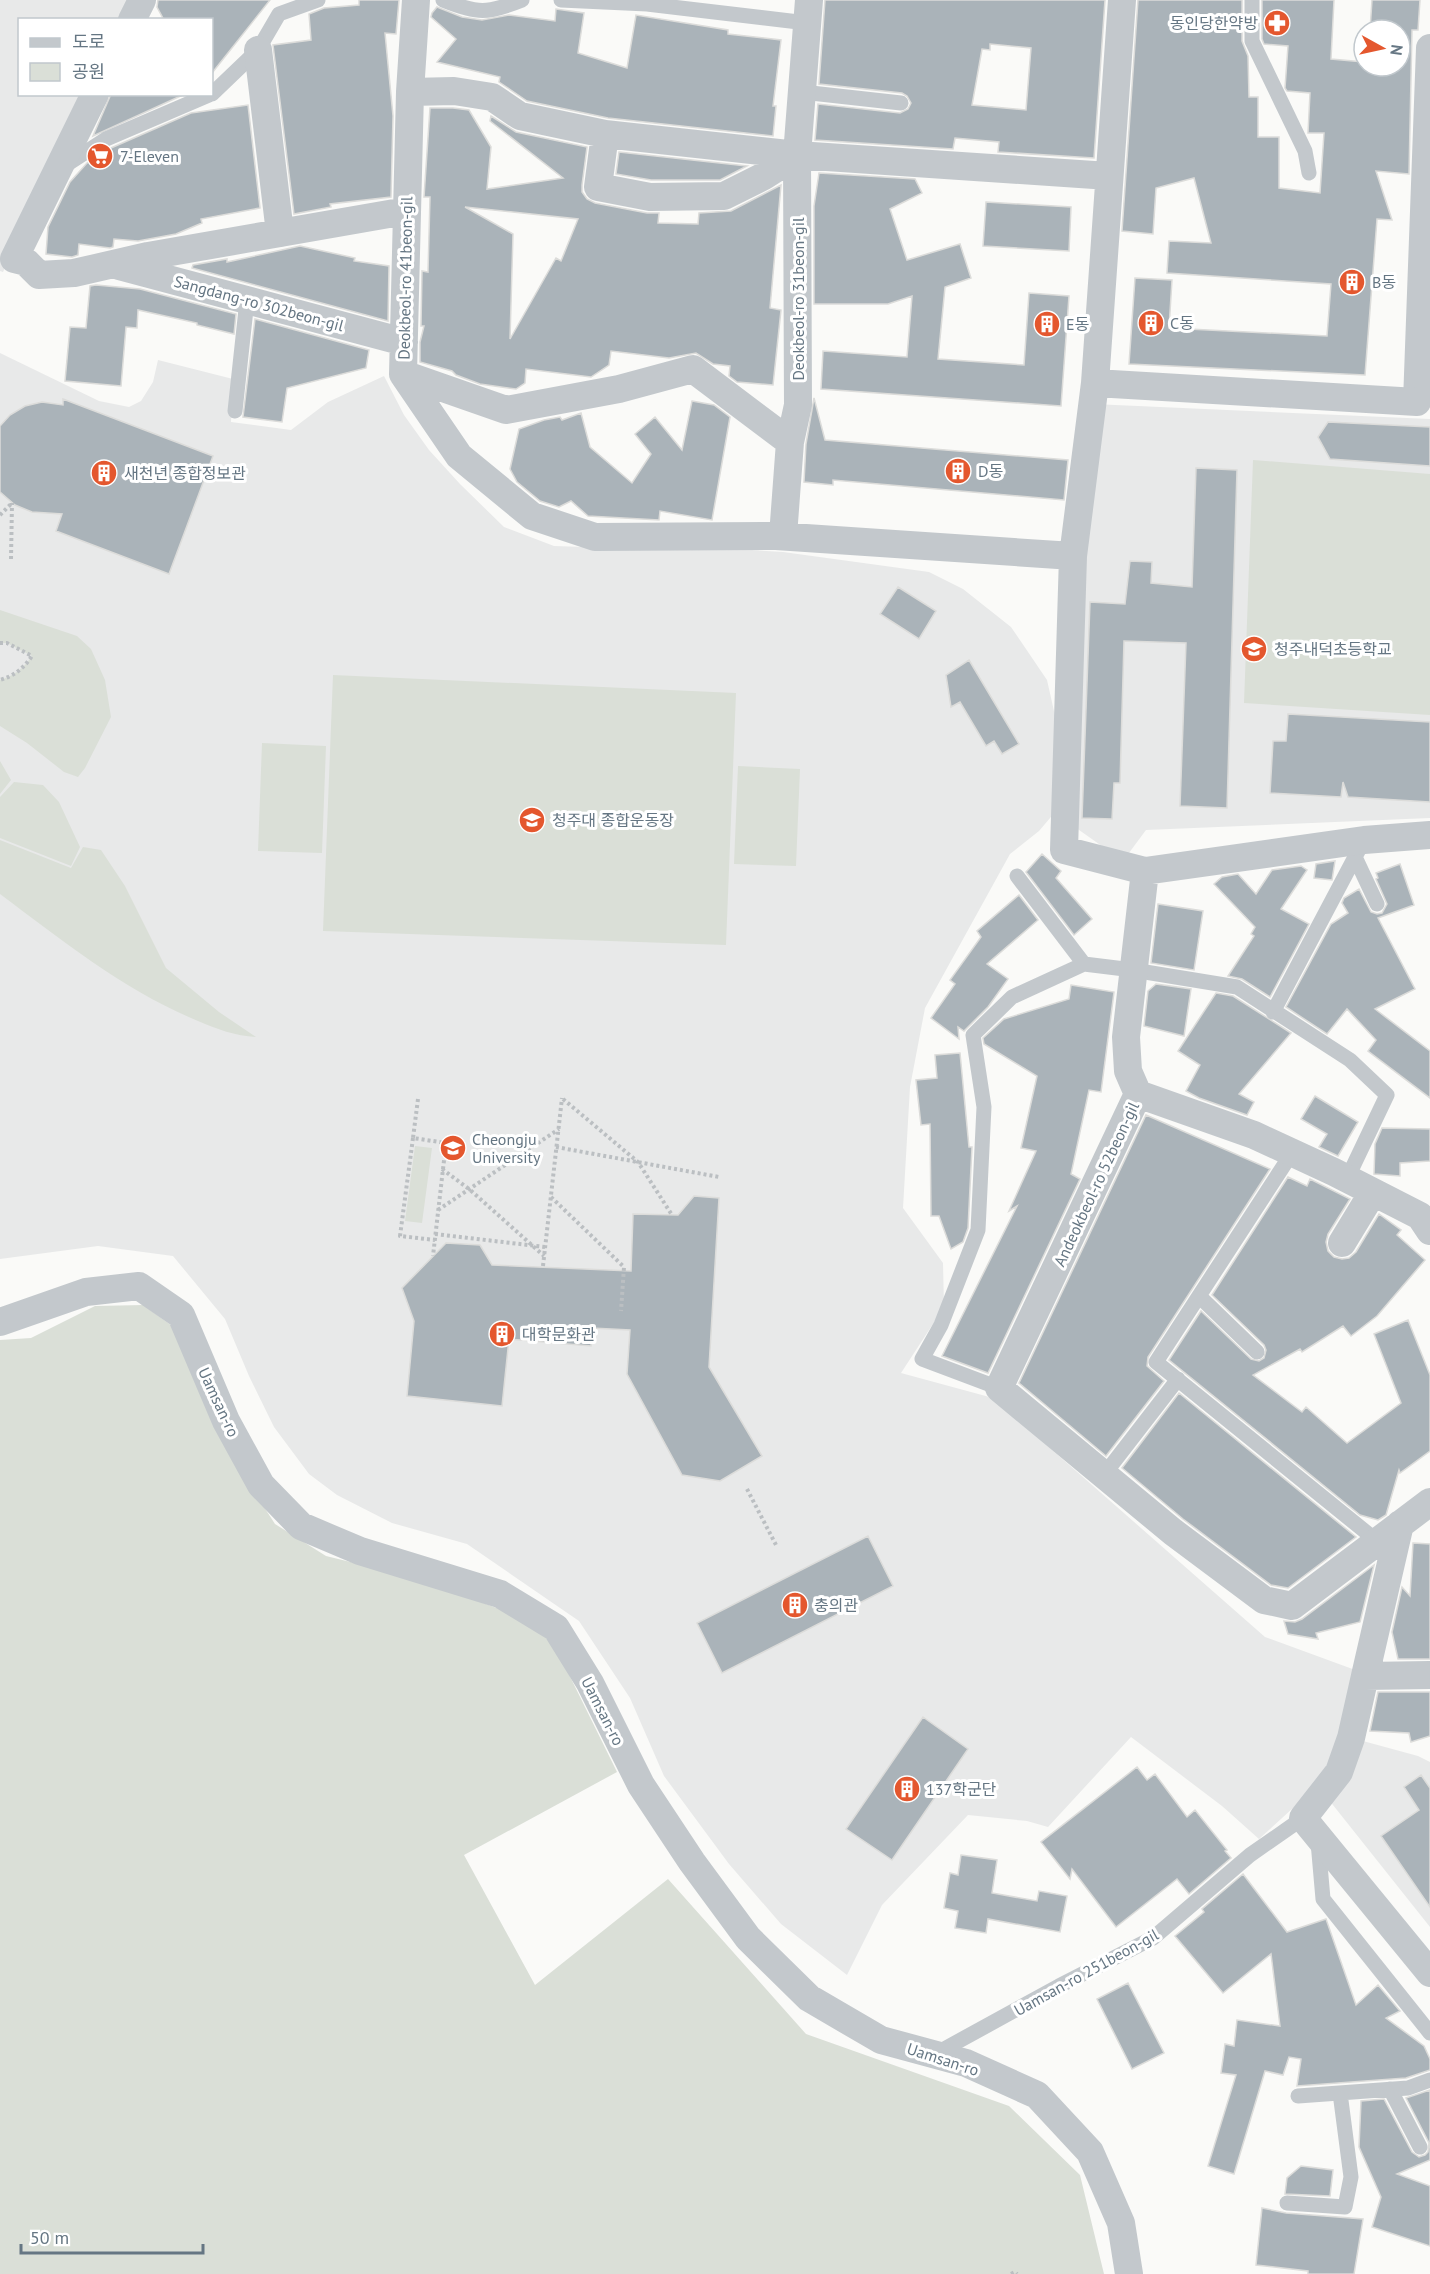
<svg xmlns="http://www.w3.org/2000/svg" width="1430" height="2274" font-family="'PT Sans','Noto Sans KR',sans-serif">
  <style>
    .built { fill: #e8e9e9 }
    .green { fill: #dadfd7 }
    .building { fill: #aab3b9; stroke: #dcdcda; stroke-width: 1.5; fill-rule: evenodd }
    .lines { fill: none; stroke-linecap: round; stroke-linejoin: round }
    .path { stroke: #bbbfc2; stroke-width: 4; stroke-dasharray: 3 3; stroke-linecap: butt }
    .lane { stroke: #c3c8cc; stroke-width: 15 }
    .street { stroke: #c3c8cc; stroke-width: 28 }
    .labels { text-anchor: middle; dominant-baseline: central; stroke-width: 6; stroke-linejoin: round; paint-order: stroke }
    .poi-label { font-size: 16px; fill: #657683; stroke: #fff; text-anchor: start }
    .street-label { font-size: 16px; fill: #657683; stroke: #fff }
  </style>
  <rect width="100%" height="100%" fill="#fafaf8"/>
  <path class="built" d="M0,0H133L124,19L20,20V94L88,95L3,272L0,271Z
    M0,353L99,401L129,407L141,401L153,382L158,360L233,379L231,422L291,430L328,402L384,376L404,415L429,450L460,484L504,527L554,546L615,548L704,547L783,552L929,572L963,589L1011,627L1047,680L1065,760L1062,804L1039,831L1010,854L925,1008L910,1087L903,1208L943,1263L944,1307L901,1373L993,1398L1265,1637L1358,1671L1328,1776L1259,1839L1222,1806L1131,1737L1048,1827L1027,1821L968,1815L882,1905L847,1975L781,1924L729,1864L664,1776L630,1698L579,1621L467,1544L392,1523L337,1495L309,1474L274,1427L249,1376L225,1319L173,1256L98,1246L0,1259Z
    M1093,404L1430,419V818L1146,830L1123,861L1072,825Z
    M1363,1741L1418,1756L1430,1762V1927L1329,1800Z"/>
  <path class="green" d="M1253,460L1430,474V715L1244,703Z
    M0,610L77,636L91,649L105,680L111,717L85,768L78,777L64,772L27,743L0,726V680C14,676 24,668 32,656L7,643H0Z
    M333,675L736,693L726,945L323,931Z
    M262,743L326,746L322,853L258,851Z
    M0,761L11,780L0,794Z
    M738,766L800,769L796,866L734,864Z
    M14,782L43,785L59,802L80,847L71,866L0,838V797Z
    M0,840L71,868L83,847L101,850L125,886L166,968L219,1012L256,1037C235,1036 217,1029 198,1021C125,991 63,941 0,894Z
    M415,1146L432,1148L422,1223L405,1221Z
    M143,1305L175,1328L228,1451L275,1524L326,1556L416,1578L502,1610L552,1640L617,1772L464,1855L535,1985L668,1879L806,2034L1009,2106L1080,2175L1104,2274H0V1340L31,1338L95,1306Z"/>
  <path class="building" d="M158,0H270L212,73V20H164L157,7Z
    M359,0H399L396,34L385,33L393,116L391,197L330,204L331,207L294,214L273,45L311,40L309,14L324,8L359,5Z
    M825,0H1105L1094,158L998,152L999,142L955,138L953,149L815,140L818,104L900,113L908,109L911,103L907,96L902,93L819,84ZM990,44L1031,48L1026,110L972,105L982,49L990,50Z
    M1138,0H1242V41L1248,56L1249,97H1258V137H1279V188L1320,193L1324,133H1308L1310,93L1287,91L1285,88L1288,46L1264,44L1262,39V0H1334L1331,59L1364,62V66H1400V30H1370L1372,0H1420L1418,30H1412L1409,174L1376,171L1392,220L1377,219L1365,375L1129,364L1135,278L1172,280L1169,328L1327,336L1331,284L1167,273L1169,241L1211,243L1194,178L1156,188L1153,234L1122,231Z
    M437,7L462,17L482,20L509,15L555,21L556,9L584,13L578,53L627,68L636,15L728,30V34L781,40L773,106H776L773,136L608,118L527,101L499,82L500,77L437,62L456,39L431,17L432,13Z
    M111,94H185L93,136Z
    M248,105L260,208L201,219L202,223L176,234L138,241L114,239L113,247L110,248L79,244L78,255L72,257L46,254L48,227L70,182L87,163L111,148L191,113Z
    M430,108H453L469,110L491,147L487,189L563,178L490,121L491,116L516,132L587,147L582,185V192L587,199L595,203L647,213H659L658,223L698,224L699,213L731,211L781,185L770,308L781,310L773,385L737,382L729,376L730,366L713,364L696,353L669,358L611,351L609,365L591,377L526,369L525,383L516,389L480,384L456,375L452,371L420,362V342L424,326H421L422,271L428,272L430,197H424ZM465,207L578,219L561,261L556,258L510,339L513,234Z
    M619,152L747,166L720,180H651L616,174Z
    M819,173L915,179L922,193L890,209L907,260L960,244L971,278L945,287L938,359L1024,365L1029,293L1069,296L1061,406L821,389L823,351L907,357L912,296L888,304H814V206Z
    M986,202L1071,207L1069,251L983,246Z
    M300,246L355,258L354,261L389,266L388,321L192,268L193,265L227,259V262Z
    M96,285L140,289L236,314L234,334L197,325V323L138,310L137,328L126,327L121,386L65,381L70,327L86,328L90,286Z
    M255,319L369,350L366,368L287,388L282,422L243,417Z
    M814,398L825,440L1068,460L1064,500L833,480V485L804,482L806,444Z
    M63,399L213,456L169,574L56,531L62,514L32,512L15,505L0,492V426L10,415L25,406L42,402L63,405Z
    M692,401L714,405L730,417L712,520L660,511L659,520L588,516L571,501L559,507L540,501L517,482L510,469L519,429L544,420L560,417L562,420L581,413L590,447L632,483L651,454L635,434L655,417L682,450Z
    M1328,422L1430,427V466L1330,459L1318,437Z
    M1196,468L1237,470L1227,808L1180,806L1186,643L1124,641L1120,783H1114L1112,819L1082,818L1090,602L1125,604L1130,561L1152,562L1151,583L1192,587Z
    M898,587L936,611L919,639L880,614Z
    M969,660L1019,744L1002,754L994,741L986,746L960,702L951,707L946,675Z
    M1288,714L1430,722V802L1348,797L1343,782L1341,797L1270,793L1273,741H1286Z
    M1042,854L1061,871L1056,878L1092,919L1074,935L1026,872Z
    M1335,861L1332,880L1314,878L1316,864Z
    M1400,864L1414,905L1378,918L1415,989L1375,1009L1430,1051V1098L1368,1051L1376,1040L1347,1009L1327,1034L1286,1007L1331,924L1348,913L1342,903L1344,898L1359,889L1371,912L1377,914L1382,913L1387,904L1376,879L1378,878L1376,873Z
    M1301,866L1307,870L1281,909L1309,924L1270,997L1242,979L1228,976L1254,936L1251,934L1255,927L1214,884L1222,877L1238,874L1256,894L1272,870Z
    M1019,895L1038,920L987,964L1008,979L988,1007L964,1031L958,1027L959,1039L931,1018L955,984L950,980L981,937L977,931Z
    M1158,904L1203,911L1194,970L1151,963Z
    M1156,984L1191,989L1184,1036L1144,1026L1148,991Z
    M1071,985L1114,992L1101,1092L1089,1090L1071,1174L1080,1179L988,1373L942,1356L1017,1206L1009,1211L1036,1151L1021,1148L1037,1076L984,1044L983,1038L1004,1019L1069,999Z
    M1216,993L1233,996L1291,1033L1239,1094L1254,1102L1247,1115L1199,1098L1186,1091L1200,1065L1178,1051Z
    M960,1053L969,1147H972L968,1228L963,1242L951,1249L939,1216H931L930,1124L921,1125L916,1080L937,1078L935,1055Z
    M1315,1096L1358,1122L1338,1156L1319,1147L1327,1134L1301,1119Z
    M1146,1115L1270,1169L1148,1357L1147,1366L1164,1381L1106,1456L1019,1383Z
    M1382,1128L1430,1129V1161L1400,1163V1176L1374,1174L1375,1144Z
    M1288,1177L1307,1186L1310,1179L1350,1199L1328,1234L1326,1242L1328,1251L1334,1257L1342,1259L1349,1258L1356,1252L1379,1214L1401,1230L1397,1235L1425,1260L1377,1316L1351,1336L1343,1326L1302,1352L1300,1349L1253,1375L1302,1412L1306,1407L1347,1443L1401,1403L1374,1334L1408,1320L1430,1375V1451L1400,1473L1399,1470L1386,1515L1378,1520L1360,1515L1169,1360L1201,1311L1251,1359L1259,1361L1264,1358L1266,1350L1264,1345L1212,1295Z
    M694,1196L719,1198L709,1367L762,1456L720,1481L682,1475L627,1374L630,1330L592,1328L591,1346L509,1339L502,1406L407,1396L414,1321L402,1288L446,1243L480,1245L492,1265L631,1271L633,1214L678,1215Z
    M1179,1393L1356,1537L1288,1588L1271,1585L1183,1519L1122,1468Z
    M868,1536L893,1586L722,1673L697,1623Z
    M1413,1543L1430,1544V1659H1398L1392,1632L1402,1587L1410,1596Z
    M1374,1565L1360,1622L1316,1633L1318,1639L1288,1634L1284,1621L1295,1622L1302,1619Z
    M1378,1692H1430V1736L1411,1742L1409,1733L1370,1731Z
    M923,1717L968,1749L892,1860L846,1829Z
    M1137,1767L1147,1780L1155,1774L1187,1817L1195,1810L1227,1850L1225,1851L1231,1858L1189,1894L1177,1879L1116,1927L1072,1869L1070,1879L1041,1842Z
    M1421,1775L1430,1788V1907L1381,1836L1419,1810L1404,1787Z
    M961,1855L997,1860L992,1893L1037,1901L1039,1891L1067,1896L1060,1932L988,1919L986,1933L955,1928L958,1911L944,1908L950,1873L958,1875Z
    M1243,1874L1287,1932L1326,1919L1356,2005L1378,1985L1400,2011L1386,2018L1424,2046L1430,2059V2070L1406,2078L1297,2086L1301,2059L1289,2057L1283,2075L1265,2071L1234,2174L1208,2166L1236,2075L1221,2073L1225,2044L1234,2046L1237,2020L1280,2026L1271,1954L1223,1993L1175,1936L1204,1912L1202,1909Z
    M1128,1983L1164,2053L1132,2069L1097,1999Z
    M1430,2090V2160L1397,2174L1430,2186V2246L1372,2227L1381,2197L1359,2147L1361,2101L1384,2099L1412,2152L1419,2157L1425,2155L1428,2152L1429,2143L1406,2098Z
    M1301,2166L1333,2170L1330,2196L1285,2194L1287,2178Z
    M1262,2208L1286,2213L1363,2219L1354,2274H1308V2271L1256,2265Z"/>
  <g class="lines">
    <path class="path" d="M0,515L12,503
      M11,559L12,503
      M0,643H7L32,656C24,668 14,676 0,680
      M418,1099L413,1138L446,1143L433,1256
      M563,1099L638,1162L672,1215
      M413,1138L400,1236L435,1240
      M556,1147L719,1177
      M442,1169L469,1189L544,1256
      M551,1197L624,1267L621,1311
      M438,1210L559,1129
      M435,1234L545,1247
      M543,1266L562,1098
      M747,1489L776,1545
      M1011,2274L1015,2272L1017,2274"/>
    <path class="lane" d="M443,0C478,14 487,14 522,0
      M561,0L647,4L807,23
      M1252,0V41L1305,151L1309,173
      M802,92L901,103
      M212,94L258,50L279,14L318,0
      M66,165L106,139L211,94
      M235,411L247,300
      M1355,857L1377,904
      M1017,876L1084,964
      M1273,1012L1364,840
      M1292,1153L1156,1362L1377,1541
      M1199,1296L1257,1352
      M999,1388L922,1359L941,1325L978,1230L984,1107L973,1035L1012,997L1084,964L1133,970L1237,987L1350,1060L1387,1095L1347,1179
      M1103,1476L1178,1379
      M1318,1842L1323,1899L1430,2033
      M937,2053L1059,1986L1153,1938L1250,1855L1303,1818
      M1390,2089L1420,2147
      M1298,2096L1408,2088L1430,2080
      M1287,2203L1345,2207L1351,2177L1340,2093"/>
    <path class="street" d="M1122,0L1095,383L1073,556L1064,850L1145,871
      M132,20L142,0
      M258,50L280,233
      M410,92L454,91L492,97L520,116L605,134L797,155L1109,176
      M95,94L14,259L26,262L39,275L74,273L148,256L406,211
      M605,134L598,187L650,197L724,196L764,176L797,155
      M119,266L404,342
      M403,374L459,456L532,516L595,537L776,536L1073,556
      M403,374L506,410L619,389L693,369L790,442
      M403,374L410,92L416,0
      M1095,383L1417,402L1430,48
      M783,536L790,442L798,405L797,155L809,0
      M1430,835L1364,840L1145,871L1126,1037L1128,1071L1138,1094L999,1388L1173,1532L1264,1600L1292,1606L1430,1502
      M1138,1094L1254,1135L1334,1172L1420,1216L1430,1231
      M1342,1243L1373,1192
      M0,1322L86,1292L139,1286L181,1315L226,1421L261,1485L301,1526L360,1551L500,1594L556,1628L590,1683L641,1785L692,1862L748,1938L809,1998L881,2040L966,2063L1037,2095L1090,2152L1121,2223L1129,2274
      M1430,1675L1365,1676L1351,1738L1339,1772L1303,1818L1430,1973
      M1365,1676L1400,1524"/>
  </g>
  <defs>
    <symbol id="pharmacy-disc" viewBox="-11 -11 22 22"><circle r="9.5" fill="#e4572e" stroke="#fff"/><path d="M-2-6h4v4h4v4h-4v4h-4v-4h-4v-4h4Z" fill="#fff"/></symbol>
    <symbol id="supermarket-disc" viewBox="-11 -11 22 22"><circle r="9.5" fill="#e4572e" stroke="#fff"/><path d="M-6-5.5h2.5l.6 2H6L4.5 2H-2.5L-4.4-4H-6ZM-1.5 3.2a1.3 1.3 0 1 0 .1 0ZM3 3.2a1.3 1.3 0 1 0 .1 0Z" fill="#fff"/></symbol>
    <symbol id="building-disc" viewBox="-11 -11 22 22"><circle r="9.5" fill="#e4572e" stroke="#fff"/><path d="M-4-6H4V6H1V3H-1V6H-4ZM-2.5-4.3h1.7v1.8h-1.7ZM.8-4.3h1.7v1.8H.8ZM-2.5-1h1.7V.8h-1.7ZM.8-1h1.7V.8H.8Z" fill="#fff"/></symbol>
    <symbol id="school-disc" viewBox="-11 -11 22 22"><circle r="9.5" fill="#e4572e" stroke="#fff"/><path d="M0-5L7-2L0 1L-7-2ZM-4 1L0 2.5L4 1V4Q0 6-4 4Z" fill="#fff"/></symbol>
    <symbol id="university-disc" viewBox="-11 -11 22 22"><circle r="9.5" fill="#e4572e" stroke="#fff"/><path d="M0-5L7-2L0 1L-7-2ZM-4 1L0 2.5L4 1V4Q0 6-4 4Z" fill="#fff"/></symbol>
  </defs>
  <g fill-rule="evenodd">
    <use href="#pharmacy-disc" x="1262" y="8" width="30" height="30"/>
    <use href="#supermarket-disc" x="85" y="141" width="30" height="30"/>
    <use href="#building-disc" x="1337" y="267" width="30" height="30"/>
    <use href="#building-disc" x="1136" y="308" width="30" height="30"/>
    <use href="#building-disc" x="1032" y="309" width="30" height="30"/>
    <use href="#building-disc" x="943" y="456" width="30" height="30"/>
    <use href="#building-disc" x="89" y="458" width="30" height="30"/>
    <use href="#school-disc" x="1239" y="634" width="30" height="30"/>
    <use href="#school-disc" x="517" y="805" width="30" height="30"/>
    <use href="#university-disc" x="438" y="1133" width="30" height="30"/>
    <use href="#building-disc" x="487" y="1319" width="30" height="30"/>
    <use href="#building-disc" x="780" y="1590" width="30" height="30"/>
    <use href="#building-disc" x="892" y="1774" width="30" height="30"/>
  </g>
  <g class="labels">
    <g class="poi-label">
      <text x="1258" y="23" text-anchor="end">동인당한약방</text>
      <text x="120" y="156">7-Eleven</text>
      <text x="1372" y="282">B동</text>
      <text x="1170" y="323">C동</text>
      <text x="1066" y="324">E동</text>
      <text x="978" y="471">D동</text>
      <text x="124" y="473">새천년 종합정보관</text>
      <text x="1274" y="649">청주내덕초등학교</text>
      <text x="552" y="820">청주대 종합운동장</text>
      <text x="472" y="1139">Cheongju<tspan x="472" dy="18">University</tspan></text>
      <text x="522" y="1334">대학문화관</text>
      <text x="814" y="1605">충의관</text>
      <text x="926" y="1789">137학군단</text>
    </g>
    <g class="street-label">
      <text transform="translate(405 278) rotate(-89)">Deokbeol-ro 41beon-gil</text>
      <text transform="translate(798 299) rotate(-90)">Deokbeol-ro 31beon-gil</text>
      <text transform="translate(259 303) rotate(15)">Sangdang-ro 302beon-gil</text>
      <text transform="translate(1096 1184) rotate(-65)">Andeokbeol-ro 52beon-gil</text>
      <text transform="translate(219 1402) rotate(65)">Uamsan-ro</text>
      <text transform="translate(603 1711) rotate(63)">Uamsan-ro</text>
      <text transform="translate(1086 1972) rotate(-29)">Uamsan-ro 251beon-gil</text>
      <text transform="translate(943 2059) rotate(18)">Uamsan-ro</text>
    </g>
  </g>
  <rect x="18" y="18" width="195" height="78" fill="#ffffff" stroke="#c1c8cd" stroke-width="1.5"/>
  <rect x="30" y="38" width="30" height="9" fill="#c3c8cc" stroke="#c1c8cd" stroke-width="1.5"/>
  <text x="72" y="48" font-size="18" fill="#657683">도로</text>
  <rect x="30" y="63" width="30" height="18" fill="#dadfd7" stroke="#c1c8cd" stroke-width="1.5"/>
  <text x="72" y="78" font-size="18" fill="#657683">공원</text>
  <g transform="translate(1382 48) rotate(98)"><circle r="28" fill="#ffffff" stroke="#c1c8cd" stroke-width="1.5"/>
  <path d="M0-4.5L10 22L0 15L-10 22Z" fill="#e4572e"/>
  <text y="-9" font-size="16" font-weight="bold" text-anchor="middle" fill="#657683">N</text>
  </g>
  <path d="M21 2244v9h182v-9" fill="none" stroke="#657683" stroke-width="3"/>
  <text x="30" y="2244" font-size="18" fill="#657683" stroke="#ffffff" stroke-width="4.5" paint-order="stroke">50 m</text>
</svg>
